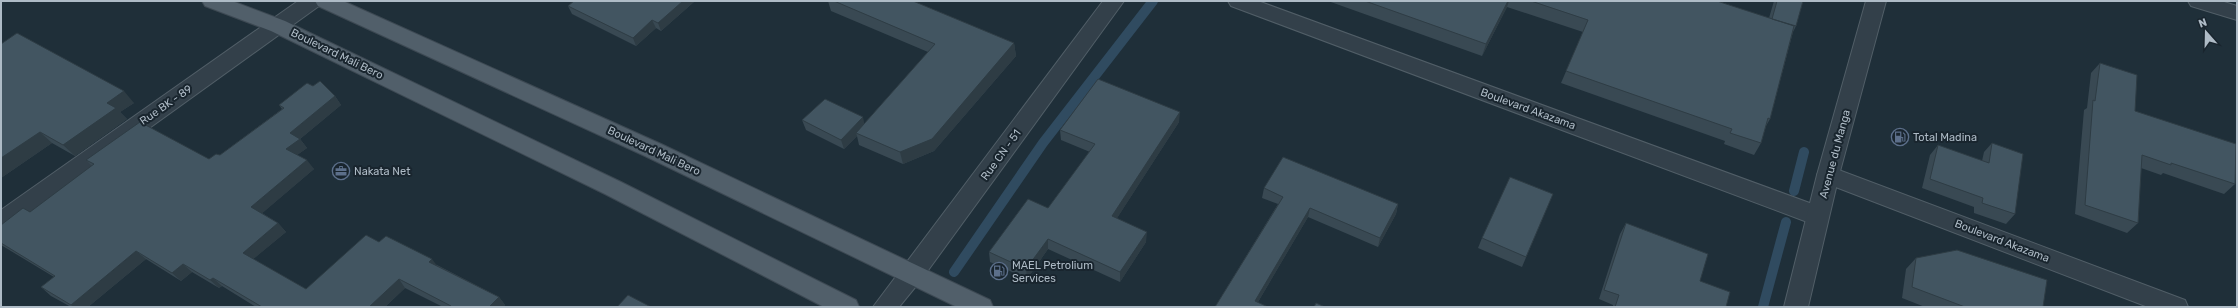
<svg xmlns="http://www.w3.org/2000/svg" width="2238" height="308" font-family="Rubik,sans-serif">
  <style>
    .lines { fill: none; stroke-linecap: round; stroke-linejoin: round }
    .stream { stroke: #304b60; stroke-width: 10 }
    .minor-casing { stroke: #515e67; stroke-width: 2 }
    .tertiary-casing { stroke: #515e67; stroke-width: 2 }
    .primary-casing { stroke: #3d4953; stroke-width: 2 }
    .minor { fill: #33404a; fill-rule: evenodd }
    .tertiary { fill: #33404a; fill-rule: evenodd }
    .primary { fill: #515f6a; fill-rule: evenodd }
    .wall { fill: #394953 }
    .shaded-wall { fill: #2e3c44 }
    .building { fill: #425561; stroke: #2e3c44 }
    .labels { text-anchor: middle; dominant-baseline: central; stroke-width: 4; stroke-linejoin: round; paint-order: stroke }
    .street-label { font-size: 11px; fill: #aebbc6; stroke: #19252e }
    .poi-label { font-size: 11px; fill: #aebbc6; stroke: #19252e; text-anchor: start }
  </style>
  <rect width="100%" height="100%" fill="#1f2f39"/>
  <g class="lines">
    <path class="stream" d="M1794,191L1804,152
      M954,272L1043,143L1153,1
      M1763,307L1786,222"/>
    <defs>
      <path id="minor" d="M298,1H322L319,6L9,229L1,231V210Z
        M1103,1H1124L921,280L899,307H873Z
        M1228,1H1258L1826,209L1829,216L1826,223L1818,225L1810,223L1231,6Z
        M2188,1H2221L2237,6V20L2191,6Z
        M1828,166L2185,300L2188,307H2148L1820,181L1817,175L1820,169Z"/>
      <path id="tertiary" d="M1866,1H1886L1839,175L1808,307H1784L1817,175Z"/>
      <path id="primary" d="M202,1H232L285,21L621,182L856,300L859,307H824L605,194L271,31L205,6Z
        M315,1H343L661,144L990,300L993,307H957L645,156L318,6Z"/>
    </defs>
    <use href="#minor" class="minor-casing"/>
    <use href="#tertiary" class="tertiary-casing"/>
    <use href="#primary" class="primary-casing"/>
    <use href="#minor" class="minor"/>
    <use href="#tertiary" class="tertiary"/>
    <use href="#primary" class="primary"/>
  </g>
  <path class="wall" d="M574,1H695L661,31L656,28L636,46L572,14L568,6Z
    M828,1H913L1014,43L1016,56L934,151L903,164L859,145L857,136L844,149L806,130L802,120L864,124L928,52L831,11Z
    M1328,1H1717L1769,18L1774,1H1803L1796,26L1793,32L1770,119L1766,126L1761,143L1754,155L1724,144L1725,141L1561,83L1583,32L1507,7L1482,56Z
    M1,44L134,103L120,112L127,119L75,156L52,143L1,178Z
    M2100,63L2135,111L2235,184L2224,194L2163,173L2161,175L2141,168L2138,223L2127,233L2075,214L2084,110L2087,108L2091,73Z
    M335,96L341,105L300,139L307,148L297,155L314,169L262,213L278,223L286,232L253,259L306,289L379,242L437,265L499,297L505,305L503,307H443L405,288L385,307H256L222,286L219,288L192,272L181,281L146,259L88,307H71L51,296L41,287L54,277L1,245V225L30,212L92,166L86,160L209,159L220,155L282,109L279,105Z
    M1179,122L1117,218L1146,242L1120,282L1048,249L1027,279L990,262L989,252L1048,208L1090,152L1061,140L1060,130Z
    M1992,143L2015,214L2006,224L1974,213V207L1922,188L1930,155L1938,145L1982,161L1984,152Z
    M1264,188L1398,204L1396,214L1378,247L1308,217L1258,302L1215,307L1278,204L1262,198Z
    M1553,194L1522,267L1478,248L1482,238Z
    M1626,223L1700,281L1726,307H1613V305L1599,299L1620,234Z
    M1916,258L2043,307H1925L1902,298L1906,269Z"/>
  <path class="shaded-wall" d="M683,1H695L661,31L658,23Z
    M1508,1H1509L1507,7L1482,56L1486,44Z
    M652,20L656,28L636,46L633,38Z
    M1014,43L1016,56L934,151L903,164L900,152Z
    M124,91L134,103L120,112L127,119L75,156L63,145L107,103Z
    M335,96L341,105L300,139L307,148L293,158L286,149L290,133Z
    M1180,112L1179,122L1112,226V216Z
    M863,117L865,127L856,133L857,136L844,149L841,140Z
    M40,132L52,143L1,178V158Z
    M307,160L314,169L259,216L251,207Z
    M1398,204L1396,214L1378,247L1380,238Z
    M1310,208L1308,217L1255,307V301Z
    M278,223L286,232L251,261L243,253Z
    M1147,232L1146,242L1120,282V272Z
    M1048,239V249L1027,279L1026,269Z
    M136,251L146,259L88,307H74L71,305Z
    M432,259L438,267L429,262Z
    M183,264L192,272L181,281L172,273Z
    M213,278L222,286L219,288L210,280Z
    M399,279L405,288L385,307H369Z
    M499,297L505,305L503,307H489Z"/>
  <path class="building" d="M574,1H683L658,23L652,20L633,38L568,6Z
    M834,1H913L1014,43L932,139L900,152L856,133L935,44Z
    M1365,1H1508L1486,44Z
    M1531,1H1717L1794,26L1770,119L1768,118L1761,143L1730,133L1732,129L1566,71L1588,20Z
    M1777,1H1803L1796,26L1772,19Z
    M17,33L124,91L107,103L116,108L63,145L40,132L1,158V44Z
    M2100,63L2137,75L2135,111L2236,144L2235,184L2171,163V165L2142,155L2138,223L2085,205L2093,100L2095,101Z
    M1098,79L1180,112L1112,216L1147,232L1120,272L1048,239L1026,269L989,252L1028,199L1048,208L1095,144L1060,130Z
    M320,81L335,96L290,133L300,139L286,149L307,160L251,207L278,223L243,253L306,289L366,235L379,242L386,236L432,259L429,262L499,297L489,307H450L451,306L399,279L369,307H262L213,278L210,280L183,264L172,273L136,251L71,305L41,287L55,276L1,243V225L23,208L30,212L94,164L86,160L140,122L209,159L216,154L220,155L284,108L279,105L307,83L313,86Z
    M825,99L863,117L841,140L802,120Z
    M1992,143L2023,154L2015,214L1982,203L1983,198L1930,179L1938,145L1989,163Z
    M1283,157L1398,204L1380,238L1310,208L1255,301L1268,307H1215L1283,197L1264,188Z
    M1510,177L1553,194L1526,257L1482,238Z
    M1626,223L1708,254L1700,281L1730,292L1726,307H1615L1619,295L1604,290Z
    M1957,250L2047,280L2043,307H1965L1912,287L1916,258Z
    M628,295L651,307H617Z
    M1316,303L1325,307H1314Z"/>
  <defs>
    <symbol id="fuel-ring" viewBox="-11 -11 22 22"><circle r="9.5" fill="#19252e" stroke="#5c6f8a" stroke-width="1.5"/><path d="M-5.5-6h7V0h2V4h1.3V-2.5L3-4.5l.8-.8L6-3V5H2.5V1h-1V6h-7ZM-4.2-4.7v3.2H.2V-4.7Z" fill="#5c6f8a"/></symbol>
    <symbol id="office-ring" viewBox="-11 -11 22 22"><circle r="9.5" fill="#19252e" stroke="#5c6f8a" stroke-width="1.5"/><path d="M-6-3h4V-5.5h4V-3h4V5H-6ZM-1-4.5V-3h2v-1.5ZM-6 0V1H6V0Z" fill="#5c6f8a"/></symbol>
  </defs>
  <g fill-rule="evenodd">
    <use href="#fuel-ring" x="1890" y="127" width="20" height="20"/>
    <use href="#office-ring" x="331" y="161" width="20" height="20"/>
    <use href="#fuel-ring" x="989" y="261" width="20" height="20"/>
  </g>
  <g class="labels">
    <g class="street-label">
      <text transform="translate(337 54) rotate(26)">Boulevard Mali Bero</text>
      <text transform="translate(166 105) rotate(-35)">Rue BK - 89</text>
      <text transform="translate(1528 109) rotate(20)">Boulevard Akazama</text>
      <text transform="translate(654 151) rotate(25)">Boulevard Mali Bero</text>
      <text transform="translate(1835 154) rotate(-75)">Avenue du Manga</text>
      <text transform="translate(1001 155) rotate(-54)">Rue CN - 51</text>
      <text transform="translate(2002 241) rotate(21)">Boulevard Akazama</text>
    </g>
    <g class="poi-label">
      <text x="1913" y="137">Total Madina</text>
      <text x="354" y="171">Nakata Net</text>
      <text x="1012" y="265">MAEL Petrolium<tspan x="1012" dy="13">Services</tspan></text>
    </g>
  </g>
  <rect width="2238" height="308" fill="none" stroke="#aebbc6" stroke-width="4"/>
  <g transform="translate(2206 32) rotate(340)" stroke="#19252e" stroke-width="3" paint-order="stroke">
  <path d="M0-3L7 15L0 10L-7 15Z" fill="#aebbc6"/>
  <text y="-6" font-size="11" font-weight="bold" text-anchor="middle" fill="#aebbc6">N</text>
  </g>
</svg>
